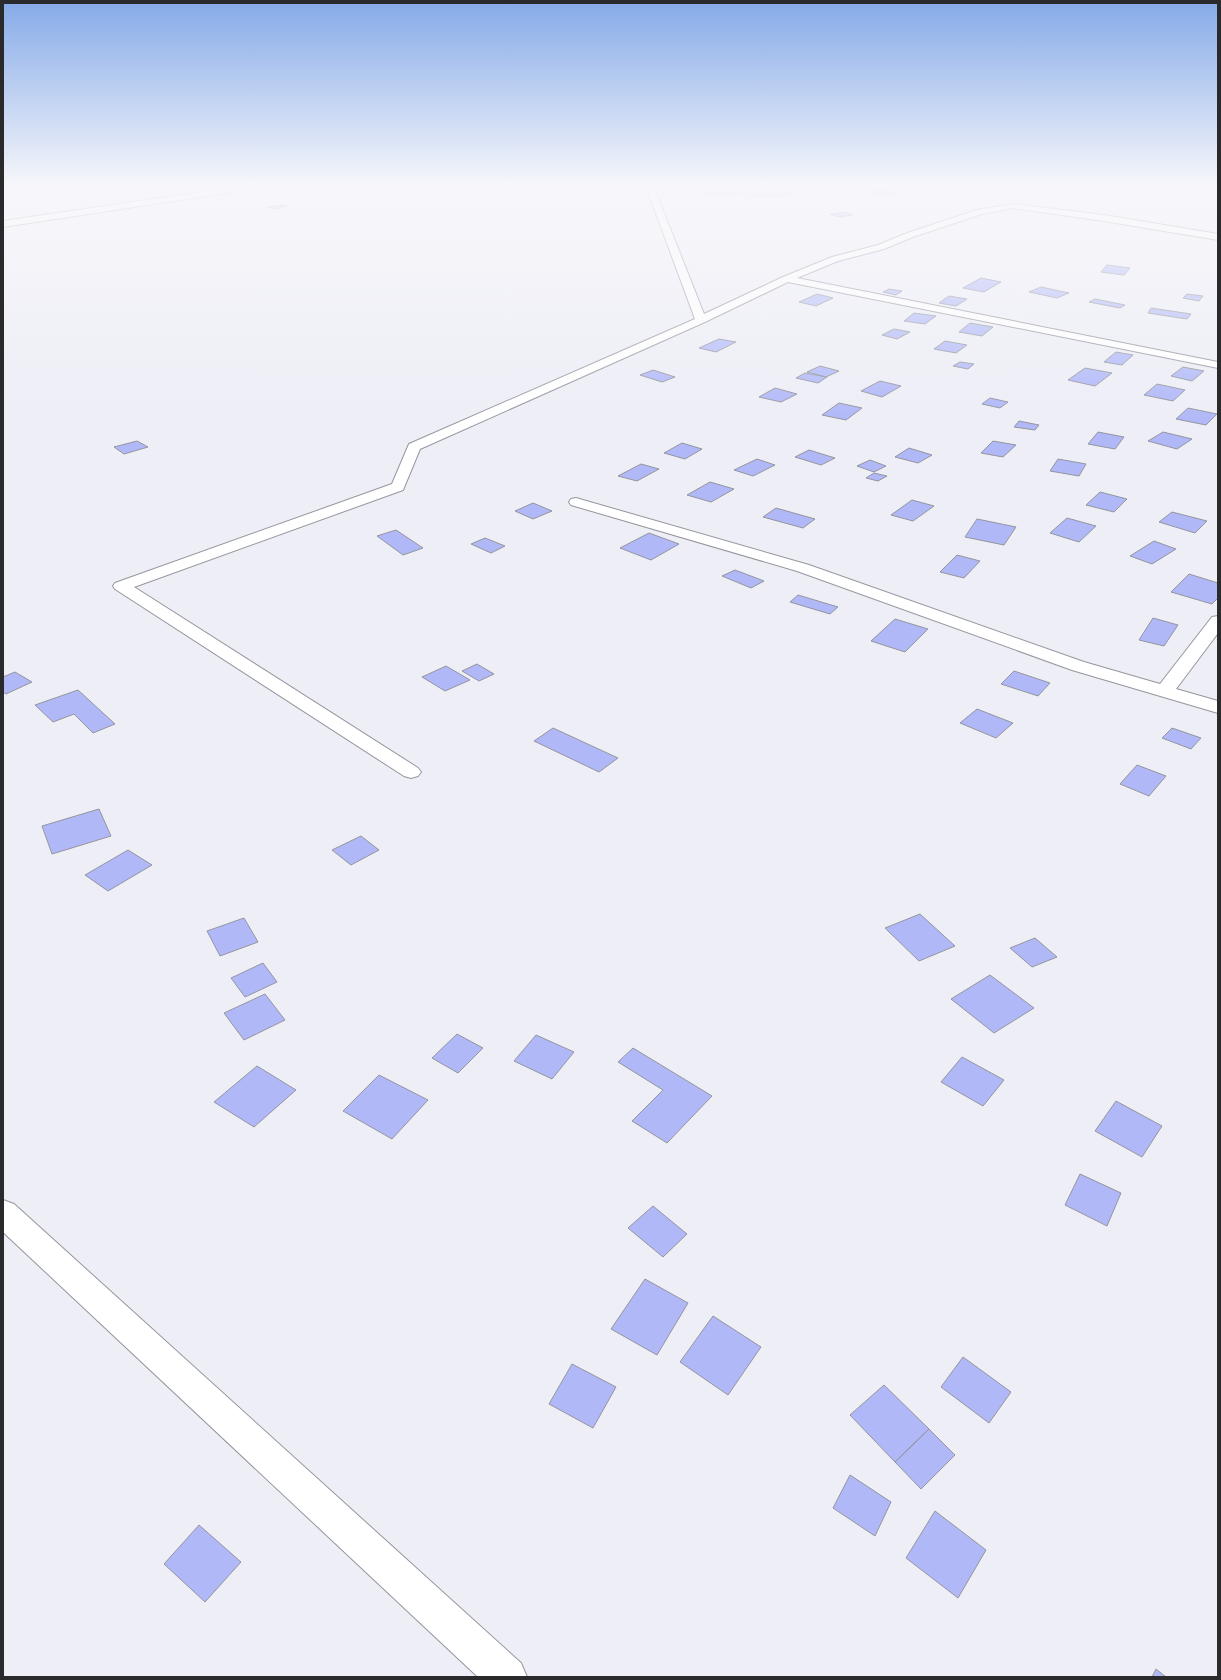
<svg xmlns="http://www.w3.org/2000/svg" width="1221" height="1680" font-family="Raleway,sans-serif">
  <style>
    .building { fill: #b0b8f8; stroke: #94959d }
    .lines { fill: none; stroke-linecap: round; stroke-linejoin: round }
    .minor-casing { stroke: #95969e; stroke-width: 2 }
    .minor { fill: #fff; fill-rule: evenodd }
  </style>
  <rect width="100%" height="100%" fill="#edeef6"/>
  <path class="building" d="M357,186L366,189L352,191L344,189Z
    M706,186H756L764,189L730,194L723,192L709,194L698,191L712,189Z
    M887,190L896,194L880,195L871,191Z
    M789,191L795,195L755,197L749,194Z
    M281,205L288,206L274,209L267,207Z
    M845,212L853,215L839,217L830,214Z
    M1107,265L1130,268L1124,275L1101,272Z
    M981,278L1001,282L984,292L963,288Z
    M1041,287L1069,293L1057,298L1029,292Z
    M889,289L902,291L896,295L883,292Z
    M817,294L833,298L816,306L799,302Z
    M1187,294L1203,296L1199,301L1183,298Z
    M949,296L967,299L956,306L939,303Z
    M1095,299L1125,305L1120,308L1089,302Z
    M1151,308L1191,314L1187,319L1148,313Z
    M914,313L936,316L925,324L904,321Z
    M970,323L993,327L982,336L959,332Z
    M894,329L910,332L897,339L882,335Z
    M719,339L736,342L716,352L699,348Z
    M945,341L967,345L956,353L934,349Z
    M1116,352L1133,355L1122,365L1104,362Z
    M960,362L974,364L968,369L953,366Z
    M820,366L839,371L826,377L807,372Z
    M1183,367L1204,371L1192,381L1171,376Z
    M1085,368L1112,373L1095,386L1068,380Z
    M653,370L675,377L662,382L640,375Z
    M805,373L827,377L818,383L796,378Z
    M880,381L901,386L882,397L861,391Z
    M1157,384L1185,390L1173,401L1144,395Z
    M775,388L797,394L781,402L759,397Z
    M990,398L1008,402L1000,408L982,404Z
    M839,403L862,408L846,420L822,415Z
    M1188,408L1217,414L1206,425L1176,419Z
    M1019,421L1039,425L1035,430L1014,427Z
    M1098,432L1124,437L1115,449L1088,444Z
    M1163,432L1192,439L1177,449L1148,441Z
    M137,441L148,447L124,454L114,447Z
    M993,441L1016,445L1003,457L981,453Z
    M682,443L702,449L685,459L664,453Z
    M909,448L932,455L918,463L895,457Z
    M809,450L835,458L821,465L795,457Z
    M757,459L775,465L753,476L734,470Z
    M1058,459L1086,464L1079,476L1050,471Z
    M870,460L886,466L874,472L857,466Z
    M641,464L659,469L637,481L618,476Z
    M874,473L887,476L878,481L866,478Z
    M710,482L734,489L711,502L687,495Z
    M1100,492L1127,499L1114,512L1086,505Z
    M912,500L934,506L913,521L891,515Z
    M533,503L552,511L533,519L515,511Z
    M776,508L815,519L803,528L763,517Z
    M1172,512L1207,521L1195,533L1159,522Z
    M1067,518L1096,526L1079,542L1050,533Z
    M977,519L1016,527L1004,545L965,537Z
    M396,530L423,548L403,555L377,536Z
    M649,533L679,544L651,560L620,548Z
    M485,538L505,546L491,553L471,544Z
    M1154,541L1176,549L1152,564L1130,556Z
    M957,555L980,561L964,578L940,572Z
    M735,570L764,581L751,588L722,576Z
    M1189,574L1218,583V598L1212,604L1171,592Z
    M798,595L838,607L830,614L790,602Z
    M1153,618L1178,625L1164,646L1139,640Z
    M895,619L928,629L905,652L871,641Z
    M477,664L494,674L479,681L462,671Z
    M446,666L470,680L445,691L422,677Z
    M1014,671L1050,683L1038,696L1001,684Z
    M15,672L32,682L6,694L3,692V677Z
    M78,690L115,724L93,733L74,714L53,722L35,705Z
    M977,709L1013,723L996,738L960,723Z
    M553,728L618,758L599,772L534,741Z
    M1172,728L1201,738L1191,749L1162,738Z
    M1137,765L1166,776L1149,796L1120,784Z
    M99,809L111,836L52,854L42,826Z
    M361,836L379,850L351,865L332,850Z
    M128,850L152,865L108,891L85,875Z
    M920,914L955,946L919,961L885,928Z
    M244,918L258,942L220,956L207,931Z
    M1035,938L1057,957L1032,967L1010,948Z
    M263,963L277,982L245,997L231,978Z
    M990,975L1034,1008L994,1033L951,999Z
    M265,994L285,1020L244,1040L224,1013Z
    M457,1034L483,1048L458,1073L432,1058Z
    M536,1035L574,1052L552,1079L514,1061Z
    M633,1048L712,1096L667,1143L632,1121L663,1090L618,1062Z
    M962,1057L1004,1080L983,1106L941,1082Z
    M257,1066L296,1090L254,1127L214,1102Z
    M379,1075L428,1100L392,1139L343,1111Z
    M1116,1101L1162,1126L1142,1157L1095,1131Z
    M1080,1174L1121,1193L1107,1226L1065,1205Z
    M653,1206L687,1234L663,1257L628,1228Z
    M645,1279L688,1303L657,1355L611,1329Z
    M713,1316L761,1347L728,1395L680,1362Z
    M963,1357L1011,1392L989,1423L941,1387Z
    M572,1364L616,1387L593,1428L549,1404Z
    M884,1385L929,1429L895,1462L850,1415Z
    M929,1429L955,1455L921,1489L895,1462Z
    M850,1475L891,1502L875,1536L833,1508Z
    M935,1511L986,1550L958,1598L906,1558Z
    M199,1525L241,1562L205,1602L164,1564Z
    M1156,1669L1166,1677H1152Z"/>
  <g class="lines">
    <defs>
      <path id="minor" d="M240,186H263L259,188L3,227V221Z
        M623,186H644L654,188L655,190L704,314L783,277L832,257L878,245L907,233L977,210L1013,204L1104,215L1218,234V240L1104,221L1013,208L982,214L913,237L884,249L838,261L797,278L1218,362V368L788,282L705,322L420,449L403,490L134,587L418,768L421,772L418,776L411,778L404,776L115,589L113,586L115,583L392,484L409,444L695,319L648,192Z
        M576,498L809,565L1084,662L1160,684L1212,617L1218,616V633L1176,689L1218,701V713L1072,670L797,571L571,505L569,502L571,499Z
        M3,1200L14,1204L521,1663L527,1677H478L3,1232Z"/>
    </defs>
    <use href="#minor" class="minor-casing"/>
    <use href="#minor" class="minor"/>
  </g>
  <linearGradient id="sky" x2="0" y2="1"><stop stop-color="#85aae8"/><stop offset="0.44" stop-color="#f7f7fb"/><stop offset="1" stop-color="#f7f7fb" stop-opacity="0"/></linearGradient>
  <rect width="1221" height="422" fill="url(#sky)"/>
  <rect width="1221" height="1680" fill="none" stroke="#2a2a2d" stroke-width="8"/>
</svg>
